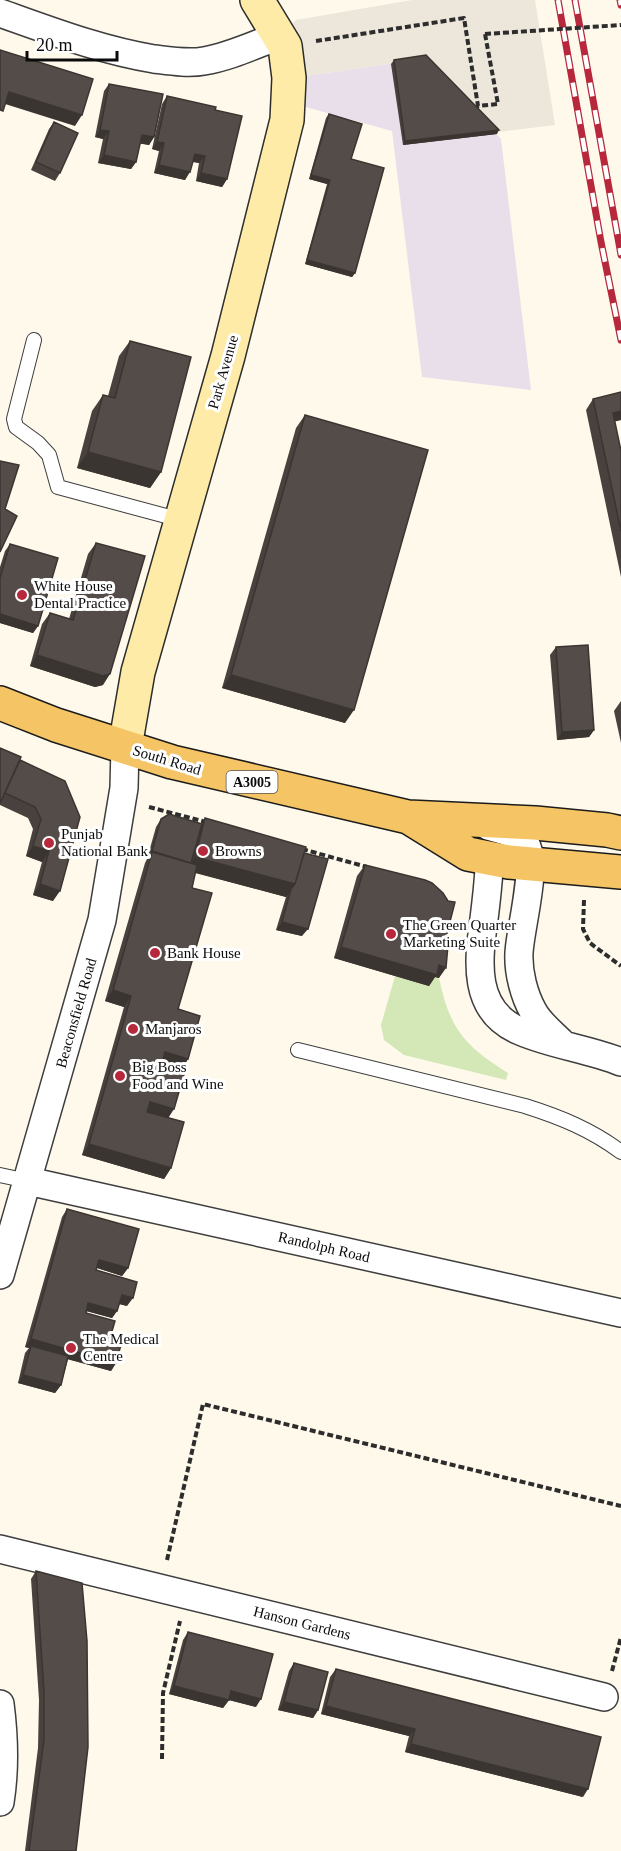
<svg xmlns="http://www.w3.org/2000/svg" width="621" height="1851" font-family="'Times New Roman',serif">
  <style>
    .industrial { fill: #e8dfea }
    .green { fill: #d4e7b6 }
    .plaza { fill: #ede6db }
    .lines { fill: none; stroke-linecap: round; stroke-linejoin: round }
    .lane-casing { stroke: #3e3e3e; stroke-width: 16 }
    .street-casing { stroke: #3e3e3e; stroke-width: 30 }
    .secondary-casing { stroke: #2d2d2d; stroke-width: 36 }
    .primary-casing { stroke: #1c1c1c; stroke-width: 36 }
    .path { stroke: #2d2d2d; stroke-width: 4; stroke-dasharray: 6 3; stroke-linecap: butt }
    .lane { stroke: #fff; stroke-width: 14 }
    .street { stroke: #fff; stroke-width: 27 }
    .secondary { stroke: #fdeba7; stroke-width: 33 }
    .primary { stroke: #f5c464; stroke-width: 33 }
    .rail-casing { stroke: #b7283c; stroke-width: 7 }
    .rail { stroke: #fff; stroke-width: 4.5; stroke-dasharray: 14; stroke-linecap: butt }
    .path-bridge { stroke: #2d2d2d; stroke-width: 4; stroke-dasharray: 6 3; stroke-linecap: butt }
    .wall { fill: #48413e }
    .shaded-wall { fill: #3b3532 }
    .building { fill: #544c48; stroke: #3b3532; stroke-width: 1.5 }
    .poi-dot { fill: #b7283c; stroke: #fff; stroke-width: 2 }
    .labels { text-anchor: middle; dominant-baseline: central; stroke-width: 6; stroke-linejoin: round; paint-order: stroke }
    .shield { fill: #fff; stroke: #545454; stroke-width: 1.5 }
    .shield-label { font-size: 14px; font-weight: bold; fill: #0b0b0b }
    .street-label { font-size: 15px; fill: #0b0b0b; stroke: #fff }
    .poi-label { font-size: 15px; fill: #0b0b0b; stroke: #fff; text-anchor: start }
  </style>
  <rect width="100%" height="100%" fill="#fef9ea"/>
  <path class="industrial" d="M423,59L501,139L531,390L422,377L392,131L295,104L291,78Z"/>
  <path class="green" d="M395,976L429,985L431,976L439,978C450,1030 465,1046 508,1073L506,1080L404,1055L384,1040L381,1025Z"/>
  <path class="plaza" d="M412,0H535L555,125L497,132L423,59L291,78L278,36L296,20Z"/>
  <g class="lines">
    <defs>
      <path id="lane" d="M34,340L14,419L16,427L38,443L49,455L58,487L181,520
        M298,1050L525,1106C560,1117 592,1130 621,1152
        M0,1175L28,1181"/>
      <path id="street" d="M0,13C51,31 100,50 154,59C170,61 188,64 204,61C229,57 254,45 278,36
        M488,826C501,830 518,832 525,843C539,863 520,928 519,953C518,972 524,995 533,1011C539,1023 552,1033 561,1042
        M486,857L489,869C488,886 486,903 484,919C478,961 472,1011 520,1031C552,1045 589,1049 621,1062
        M28,1181L621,1313
        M0,1275L102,920L124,788L125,747
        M0,1549L604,1697
        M0,1704C4,1735 5,1771 0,1802"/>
      <path id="secondary" d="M125,747L138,672L228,356L287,120L289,78L285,46L257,0"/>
      <path id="primary" d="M0,703L56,725L172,762L408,817L535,823L607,830L621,833
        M410,818L468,854L509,862L621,872"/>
    </defs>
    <use href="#lane" class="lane-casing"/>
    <use href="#street" class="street-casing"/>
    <use href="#secondary" class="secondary-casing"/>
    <use href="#primary" class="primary-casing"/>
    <path class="path" d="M316,41L464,18L478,106L498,104L485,34
      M149,807L206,822
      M302,849L367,867
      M584,900L583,929L590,943L621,966
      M167,1560L203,1404L621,1506
      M612,1671L621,1637
      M162,1759L163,1693L180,1621"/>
    <use href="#lane" class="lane"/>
    <use href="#street" class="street"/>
    <use href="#secondary" class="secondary"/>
    <use href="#primary" class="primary"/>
    <defs>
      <path id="rail" d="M558,0L601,242L621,340
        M575,0L621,255
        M620,0L621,5"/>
    </defs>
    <use href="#rail" class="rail-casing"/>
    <use href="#rail" class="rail"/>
    <path class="path-bridge" d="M485,34L621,25"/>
  </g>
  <path class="wall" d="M394,60L497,134L403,145L391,64Z
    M109,84L154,137L149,145L140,143L136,162L131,169L98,163L103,139L95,137L104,91Z
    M167,96L215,110L227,179L222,187L196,181L199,163L193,162L185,180L154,173L159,151L152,149L162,104Z
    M329,114L351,159L355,273L352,277L305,264L327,184L309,179L326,118Z
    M54,122L60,173L55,181L31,170L49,129Z
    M130,341L161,472L150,488L77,468L92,411L103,395L108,396L119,356Z
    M621,392V420L614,421L621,451V577L586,410L593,399Z
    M305,415L345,723L222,688L296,428Z
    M96,543L103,685L95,687L30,666L42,624L50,613L69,619L88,554Z
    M10,544L38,626L33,633L0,623V567L5,551Z
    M556,647L594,730L589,737L557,740L550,655Z
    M621,701V743L614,711Z
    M0,748L20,760L65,781L53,901L33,895L42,862L26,856L33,829L28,818L0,805Z
    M205,818L304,853L302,936L276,930L286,897L195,873L192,888L178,1009L188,1059L181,1070L168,1118L171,1168L164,1179L82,1155L124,1007L105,1001L145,863L147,859L156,827L161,819L202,824Z
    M365,865L444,945L439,978L435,977L429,986L334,958L357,876Z
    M67,1209L128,1268L122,1276L97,1268L96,1270L127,1306L119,1304L117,1311L112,1318L86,1311V1313L110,1338L116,1363L111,1371L68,1359L61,1385L55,1393L18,1383L25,1353L29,1348L25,1347L62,1217Z
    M36,1571L76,1851H25L38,1748L39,1700L31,1579Z
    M188,1632L256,1707L229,1700L223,1708L169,1694L183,1640Z
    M294,1663L318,1710L313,1718L278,1710L289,1671Z
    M336,1669L583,1797L405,1752L409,1736L321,1714L330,1677Z"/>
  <path class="shaded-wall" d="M9,92L82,115L75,126L2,103Z
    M100,130L109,131L103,139L95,137Z
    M499,130L497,134L403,145L405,141Z
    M142,135L154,137L149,145L136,143Z
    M157,142L164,143L159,151L152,149Z
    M195,154L205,156L199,163L189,161Z
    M104,155L136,162L131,169L98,163Z
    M159,165L190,172L185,180L154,173Z
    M201,173L227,179L222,187L196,181Z
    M311,175L330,180L327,184L309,179Z
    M307,260L355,273L352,277L305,264Z
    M621,411V420L605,424L613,413Z
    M88,452L161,472L150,488L77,468Z
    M0,614L38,626L33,633L0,623Z
    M37,655L110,674L103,685L95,687L30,666Z
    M231,675L354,710L345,723L222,688Z
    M594,730L589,737L557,740L562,732Z
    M33,846L49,851L42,862L26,856Z
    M195,857L295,884L286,897L186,870Z
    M40,884L60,891L53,901L33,895Z
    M282,922L308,929L302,936L276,930Z
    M341,947L439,965L446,968L439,978L435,977L429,986L334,958Z
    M113,990L131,996L124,1007L105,1001Z
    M165,1052L188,1059L181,1070L158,1063Z
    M150,1102L174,1109L167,1120L142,1113Z
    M89,1144L171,1168L164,1179L82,1155Z
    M99,1260L128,1268L122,1276L94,1267Z
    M122,1295L133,1298L127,1306L116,1303Z
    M88,1303L117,1311L112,1318L83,1310Z
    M31,1339L116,1363L111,1371L30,1349L31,1346L29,1348L25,1347Z
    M23,1375L61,1385L55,1393L18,1383Z
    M174,1686L229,1700L223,1708L169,1694Z
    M231,1691L261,1699L256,1707L225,1699Z
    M284,1702L318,1710L313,1718L278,1710Z
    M326,1706L415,1729L409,1736L321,1714Z
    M411,1744L588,1789L583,1797L405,1752Z"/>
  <path class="building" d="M0,50L93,79L82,115L9,92L3,111L0,110Z
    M426,55L499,130L405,141L394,60Z
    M109,84L163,94L154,137L142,135L136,162L104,155L109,131L100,130Z
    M167,96L216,107L215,110L242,116L227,179L201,173L205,156L195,154L190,172L159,165L164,143L157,142Z
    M329,114L362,124L351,159L384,168L355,273L307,260L330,180L311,175Z
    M54,122L78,133L60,173L36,162Z
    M130,341L191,357L161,472L88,452L103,395L115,398Z
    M621,392V411L613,413L621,451V531L593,399Z
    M305,415L428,450L354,710L231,675Z
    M0,461L19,465L5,509L17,516L0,552Z
    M96,543L145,556L110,674L103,676L37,655L50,613L73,620Z
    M10,544L58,558L38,626L0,614V578Z
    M588,645L594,730L562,732L556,647Z
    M0,748L21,757L0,803Z
    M20,760L65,781L80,817L60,891L40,884L49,851L33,846L41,819L35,807L5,793Z
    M169,814L202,824L191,863L152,851L161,819Z
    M205,818L306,847L295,884L195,857Z
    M152,852L197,865L192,888L212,893L178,1009L200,1016L188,1059L165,1052L162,1064L185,1071L174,1109L150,1102L147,1112L184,1122L171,1168L89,1144L131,996L113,990Z
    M304,853L328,859L308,929L282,922L291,889L295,884Z
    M365,865L425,880L432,883L443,893L448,901L455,902L444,945H448L446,968L439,965L437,975L341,947Z
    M67,1209L139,1229L128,1268L99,1260L96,1270L137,1282L133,1298L122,1295L117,1311L88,1303L86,1313L115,1321L110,1338L122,1341L116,1363L31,1339Z
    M31,1346L68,1356L61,1385L23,1375Z
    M36,1571L82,1583L87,1641L88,1747L76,1851H29L44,1740V1692Z
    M188,1632L273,1654L261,1699L231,1691L229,1700L174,1686Z
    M294,1663L328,1672L318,1710L284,1702Z
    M336,1669L601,1737L588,1789L411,1744L415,1729L326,1706Z"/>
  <g class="poi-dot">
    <circle cx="22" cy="595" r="6"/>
    <circle cx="49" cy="843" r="6"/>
    <circle cx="203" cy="851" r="6"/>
    <circle cx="391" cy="934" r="6"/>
    <circle cx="155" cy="953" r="6"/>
    <circle cx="133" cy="1029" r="6"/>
    <circle cx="120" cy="1076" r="6"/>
    <circle cx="71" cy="1348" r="6"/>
  </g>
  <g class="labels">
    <rect class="shield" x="226.5" y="771" width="51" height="22" rx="4.5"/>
    <g class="shield-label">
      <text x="252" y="782">A3005</text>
    </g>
    <g class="street-label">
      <text transform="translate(223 372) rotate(-74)">Park Avenue</text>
      <text transform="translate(167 760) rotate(17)">South Road</text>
      <text transform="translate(76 1013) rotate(-74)">Beaconsfield Road</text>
      <text transform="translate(324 1247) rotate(13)">Randolph Road</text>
      <text transform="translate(302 1623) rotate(14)">Hanson Gardens</text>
    </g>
    <g class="poi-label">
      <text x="34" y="586">White House<tspan x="34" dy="17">Dental Practice</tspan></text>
      <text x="61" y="834">Punjab<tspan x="61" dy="17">National Bank</tspan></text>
      <text x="215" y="851">Browns</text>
      <text x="403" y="925">The Green Quarter<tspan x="403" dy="17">Marketing Suite</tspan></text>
      <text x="167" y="953">Bank House</text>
      <text x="145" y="1029">Manjaros</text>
      <text x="132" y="1067">Big Boss<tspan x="132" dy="17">Food and Wine</tspan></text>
      <text x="83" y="1339">The Medical<tspan x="83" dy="17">Centre</tspan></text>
    </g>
  </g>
  <path d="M27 51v9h90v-9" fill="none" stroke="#0b0b0b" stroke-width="3"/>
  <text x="36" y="51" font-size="18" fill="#0b0b0b" stroke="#ffffff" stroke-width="4.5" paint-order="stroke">20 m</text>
</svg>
